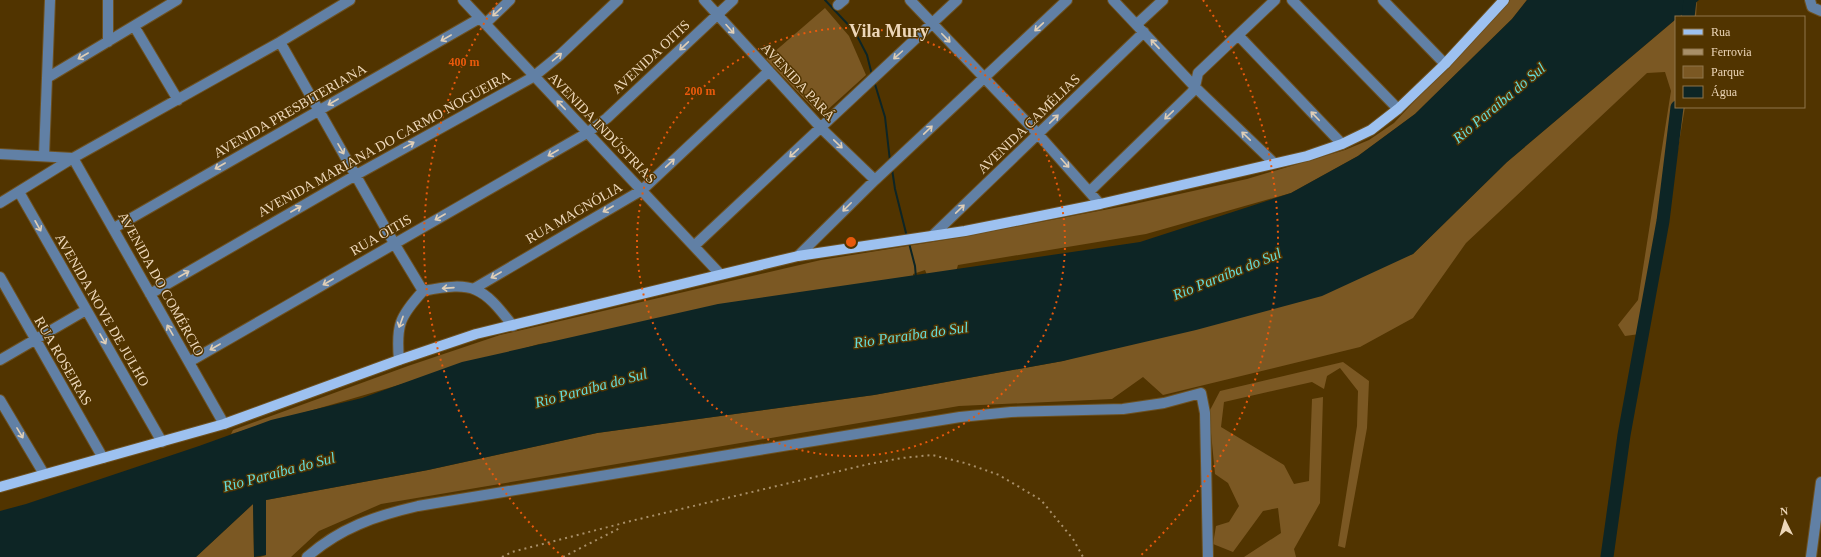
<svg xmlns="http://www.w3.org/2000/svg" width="1821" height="557" font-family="'Times New Roman',serif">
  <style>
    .green { fill: #7b5823 }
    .water { fill: #0d2525 }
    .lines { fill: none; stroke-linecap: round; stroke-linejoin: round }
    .stream { stroke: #0d2525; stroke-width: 2 }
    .river { stroke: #0d2525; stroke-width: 13 }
    .minor-casing { stroke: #6d5121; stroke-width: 12 }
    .major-casing { stroke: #6d5121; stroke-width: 12 }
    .minor { stroke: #6180a5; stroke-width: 10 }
    .major { stroke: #9dc1f0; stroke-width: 10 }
    .rail { stroke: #a88f68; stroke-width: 2; stroke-dasharray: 2 4; stroke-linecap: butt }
    .oneway { stroke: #dfceb7 }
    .ring { fill: none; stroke: #e8590c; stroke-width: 2; stroke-dasharray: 2 4 }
    .labels { text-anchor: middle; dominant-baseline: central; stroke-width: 3; stroke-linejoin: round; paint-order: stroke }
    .street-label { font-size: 14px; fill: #edd7b9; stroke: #513400 }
    .water-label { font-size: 15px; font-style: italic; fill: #63dcdb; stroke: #513400 }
    .district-label { font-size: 18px; font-weight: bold; fill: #edd7b9; stroke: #513400 }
    .centre { fill: #e8590c; stroke: #513400; stroke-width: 2 }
    .ring-label { font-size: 12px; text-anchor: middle; font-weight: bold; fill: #e8590c; stroke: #513400; stroke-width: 3; stroke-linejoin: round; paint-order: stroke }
  </style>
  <rect width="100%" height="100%" fill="#513400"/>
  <path class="green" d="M1509,0H1527L1512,19L1415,114L1358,156L1291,193L1146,234L958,265L952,285L933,290L925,270L913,274V289L539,344L231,434L233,430L408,366L500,335L821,260L951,239L1130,205L1247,179L1345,150L1369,140L1394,123Z
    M1697,1L1696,17H1679Z
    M825,8L849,36L866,75L824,113L815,110L766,59Z
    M1676,19V107H1685L1647,333L1625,336L1618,325L1638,300L1671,91L1665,72L1647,73L1466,243L1413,318L1360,347L1163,395L1143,377L1112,399L959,406L381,504L319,531L291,557H260L266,555V500L428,470L597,433L874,395L1063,361L1413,254L1507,162Z
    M1343,362L1369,381L1367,428L1345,548L1338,546L1357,426L1358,391L1340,368L1327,376L1324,389L1312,382L1224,402L1221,427L1284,465L1294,484L1309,481L1312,399L1323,397L1320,503L1294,549L1296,557H1244L1281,533L1278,508L1263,511L1233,552L1213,544L1216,526L1229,522L1239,506L1228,483L1215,474L1209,412L1220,391Z
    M253,504L254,557H196Z"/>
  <path class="water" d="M1527,0H1699L1679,17H1676V19L1507,162L1413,254L1322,296L1196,330L1063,361L874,395L597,433L428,470L266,500V555L254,557L253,504L196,557H0V511L26,504L199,446L271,420L362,398L462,362L718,304L1140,242L1291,193L1358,156L1415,114L1512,19Z"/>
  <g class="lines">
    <path class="stream" d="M825,0L855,32L867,55L872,75
      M874,81L885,117L890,161
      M892,169L895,189L907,237
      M909,243L915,266L916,278"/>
    <path class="river" d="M1688,17L1690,0
      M1607,557L1624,435L1663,221L1677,107"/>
    <defs>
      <path id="minor" d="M463,0L720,274
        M704,0L821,128L875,180
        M910,0L1038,134L1100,204
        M1113,0L1195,87L1274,163
        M1292,0L1398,109
        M1383,0L1445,64
        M1810,0L1812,7L1821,11
        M838,5L844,0
        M485,24L510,0
        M1137,24L1163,0
        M134,26L178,100
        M1238,35L1342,144
        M108,42V0
        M280,42L394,243L423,291
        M47,78L177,0
        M0,154L73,158
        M44,156L50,0
        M73,158L224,424
        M1090,191L1192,92L1195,87L1198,73L1275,0
        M19,192L162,442
        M0,203L73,158L280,42L350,0
        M114,228L480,18
        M932,236L1144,32
        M694,246L957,0
        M798,256L875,180L1067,0
        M0,277L103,458
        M475,288L642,190L769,71
        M423,291C474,281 482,286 513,326
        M150,294L356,175L533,77L560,55L618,0
        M0,360L86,310
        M399,360C396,326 399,317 423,291
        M189,362L587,133L607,118L733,0
        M0,400L44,474
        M307,557C340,528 375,516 418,506L960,417L1011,412L1123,409L1164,403L1201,393L1205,413L1208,557
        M1811,557L1821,482"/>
      <path id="major" d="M0,487L224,424L399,360L476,334L798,256L965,231L1100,204L1307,156L1342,144L1371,130L1398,109L1445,64L1504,0"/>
    </defs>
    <use href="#minor" class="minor-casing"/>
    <use href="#major" class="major-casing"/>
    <use href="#minor" class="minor"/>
    <use href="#major" class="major"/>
    <path class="rail" d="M502,557L512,552L635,520L869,464L902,458L932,455L965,463L999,475L1041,500L1073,539L1083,557
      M563,557L620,528"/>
  </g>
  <defs><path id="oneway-shaft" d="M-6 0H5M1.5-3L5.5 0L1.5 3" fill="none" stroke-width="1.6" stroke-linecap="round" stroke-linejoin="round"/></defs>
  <g class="oneway">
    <use href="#oneway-shaft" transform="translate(497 12) rotate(137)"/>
    <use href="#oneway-shaft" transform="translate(1039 27) rotate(137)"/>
    <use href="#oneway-shaft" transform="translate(730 29) rotate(48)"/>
    <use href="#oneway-shaft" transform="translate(446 38) rotate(150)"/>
    <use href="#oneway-shaft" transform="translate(946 38) rotate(46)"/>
    <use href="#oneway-shaft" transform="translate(1155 44) rotate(-133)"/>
    <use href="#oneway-shaft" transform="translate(684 46) rotate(137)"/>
    <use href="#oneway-shaft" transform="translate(898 55) rotate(138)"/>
    <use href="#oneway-shaft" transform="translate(83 56) rotate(150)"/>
    <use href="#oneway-shaft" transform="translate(557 57) rotate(-40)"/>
    <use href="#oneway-shaft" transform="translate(333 102) rotate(150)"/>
    <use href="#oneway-shaft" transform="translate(561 105) rotate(-134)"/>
    <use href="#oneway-shaft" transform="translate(1169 115) rotate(136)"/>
    <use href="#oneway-shaft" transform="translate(1315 116) rotate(-134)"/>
    <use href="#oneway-shaft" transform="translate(1054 119) rotate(-44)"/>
    <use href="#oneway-shaft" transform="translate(928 130) rotate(-44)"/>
    <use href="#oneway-shaft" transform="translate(1246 136) rotate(-136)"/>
    <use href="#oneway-shaft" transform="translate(838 144) rotate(44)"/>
    <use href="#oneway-shaft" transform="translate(409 145) rotate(-29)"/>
    <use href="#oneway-shaft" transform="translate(341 149) rotate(60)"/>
    <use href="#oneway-shaft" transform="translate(553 153) rotate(150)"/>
    <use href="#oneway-shaft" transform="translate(794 153) rotate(137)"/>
    <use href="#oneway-shaft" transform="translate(670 163) rotate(-43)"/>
    <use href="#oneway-shaft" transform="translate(1065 163) rotate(48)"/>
    <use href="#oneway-shaft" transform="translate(220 166) rotate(150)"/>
    <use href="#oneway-shaft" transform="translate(847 207) rotate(135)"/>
    <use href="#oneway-shaft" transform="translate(296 209) rotate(-30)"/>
    <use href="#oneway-shaft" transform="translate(608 209) rotate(150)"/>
    <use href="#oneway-shaft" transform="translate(960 209) rotate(-44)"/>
    <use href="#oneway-shaft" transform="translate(440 217) rotate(150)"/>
    <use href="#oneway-shaft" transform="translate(38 226) rotate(61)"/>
    <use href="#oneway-shaft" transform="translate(184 274) rotate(-30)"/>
    <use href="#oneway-shaft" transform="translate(496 275) rotate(150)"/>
    <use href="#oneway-shaft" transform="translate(328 282) rotate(150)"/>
    <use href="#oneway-shaft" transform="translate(448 288) rotate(176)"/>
    <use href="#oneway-shaft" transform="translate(401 322) rotate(110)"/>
    <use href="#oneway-shaft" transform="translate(170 330) rotate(-120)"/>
    <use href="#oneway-shaft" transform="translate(103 339) rotate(60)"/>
    <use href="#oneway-shaft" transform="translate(215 347) rotate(150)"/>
    <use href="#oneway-shaft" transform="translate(20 433) rotate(59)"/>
  </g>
  <g class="ring">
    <circle cx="851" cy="242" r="214"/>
    <path d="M563 557A427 427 0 0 1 499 0M1203 0A427 427 0 0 1 1139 557"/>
  </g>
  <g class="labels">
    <g class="street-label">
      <text transform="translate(651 57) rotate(-43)">AVENIDA OITIS</text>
      <text transform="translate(798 82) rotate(47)">AVENIDA PARÁ</text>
      <text transform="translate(290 111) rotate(-30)">AVENIDA PRESBITERIANA</text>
      <text transform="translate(1029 124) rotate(-44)">AVENIDA CAMÉLIAS</text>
      <text transform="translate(602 128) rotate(46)">AVENIDA INDÚSTRIAS</text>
      <text transform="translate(384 144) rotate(-29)">AVENIDA MARIANA DO CARMO NOGUEIRA</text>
      <text transform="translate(574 213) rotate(-30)">RUA MAGNÓLIA</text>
      <text transform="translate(381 235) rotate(-30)">RUA OITIS</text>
      <text transform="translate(161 284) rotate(61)">AVENIDA DO COMÉRCIO</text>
      <text transform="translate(102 310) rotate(60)">AVENIDA NOVE DE JULHO</text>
      <text transform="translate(63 361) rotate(60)">RUA ROSEIRAS</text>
    </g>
    <g class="water-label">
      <text transform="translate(1499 103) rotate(-40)">Rio Paraíba do Sul</text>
      <text transform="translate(1227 274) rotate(-22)">Rio Paraíba do Sul</text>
      <text transform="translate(911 335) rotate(-8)">Rio Paraíba do Sul</text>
      <text transform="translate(591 388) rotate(-15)">Rio Paraíba do Sul</text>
      <text transform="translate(279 472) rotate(-15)">Rio Paraíba do Sul</text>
    </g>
    <g class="district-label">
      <text x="889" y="31">Vila Mury</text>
    </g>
  </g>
  <circle cx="851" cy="242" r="6" class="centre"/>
  <g class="ring-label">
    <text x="464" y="66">400 m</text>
    <text x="700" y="95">200 m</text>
  </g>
  <rect x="1675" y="16" width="130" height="92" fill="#513400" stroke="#8f754a"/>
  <rect x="1683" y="29" width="20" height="6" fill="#9dc1f0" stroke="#8f754a"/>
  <text x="1711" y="36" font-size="12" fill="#edd7b9">Rua</text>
  <rect x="1683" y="49" width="20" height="6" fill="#a88f68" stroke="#8f754a"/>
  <text x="1711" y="56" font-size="12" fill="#edd7b9">Ferrovia</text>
  <rect x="1683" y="66" width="20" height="12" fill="#7b5823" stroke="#8f754a"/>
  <text x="1711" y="76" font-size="12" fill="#edd7b9">Parque</text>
  <rect x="1683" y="86" width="20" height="12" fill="#0d2525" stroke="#8f754a"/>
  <text x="1711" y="96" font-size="12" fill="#edd7b9">Água</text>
  <g transform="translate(1785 521) rotate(355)" stroke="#513400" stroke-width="3" paint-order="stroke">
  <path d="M0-3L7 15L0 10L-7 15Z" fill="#edd7b9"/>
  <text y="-6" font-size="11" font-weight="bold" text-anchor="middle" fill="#edd7b9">N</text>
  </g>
</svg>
